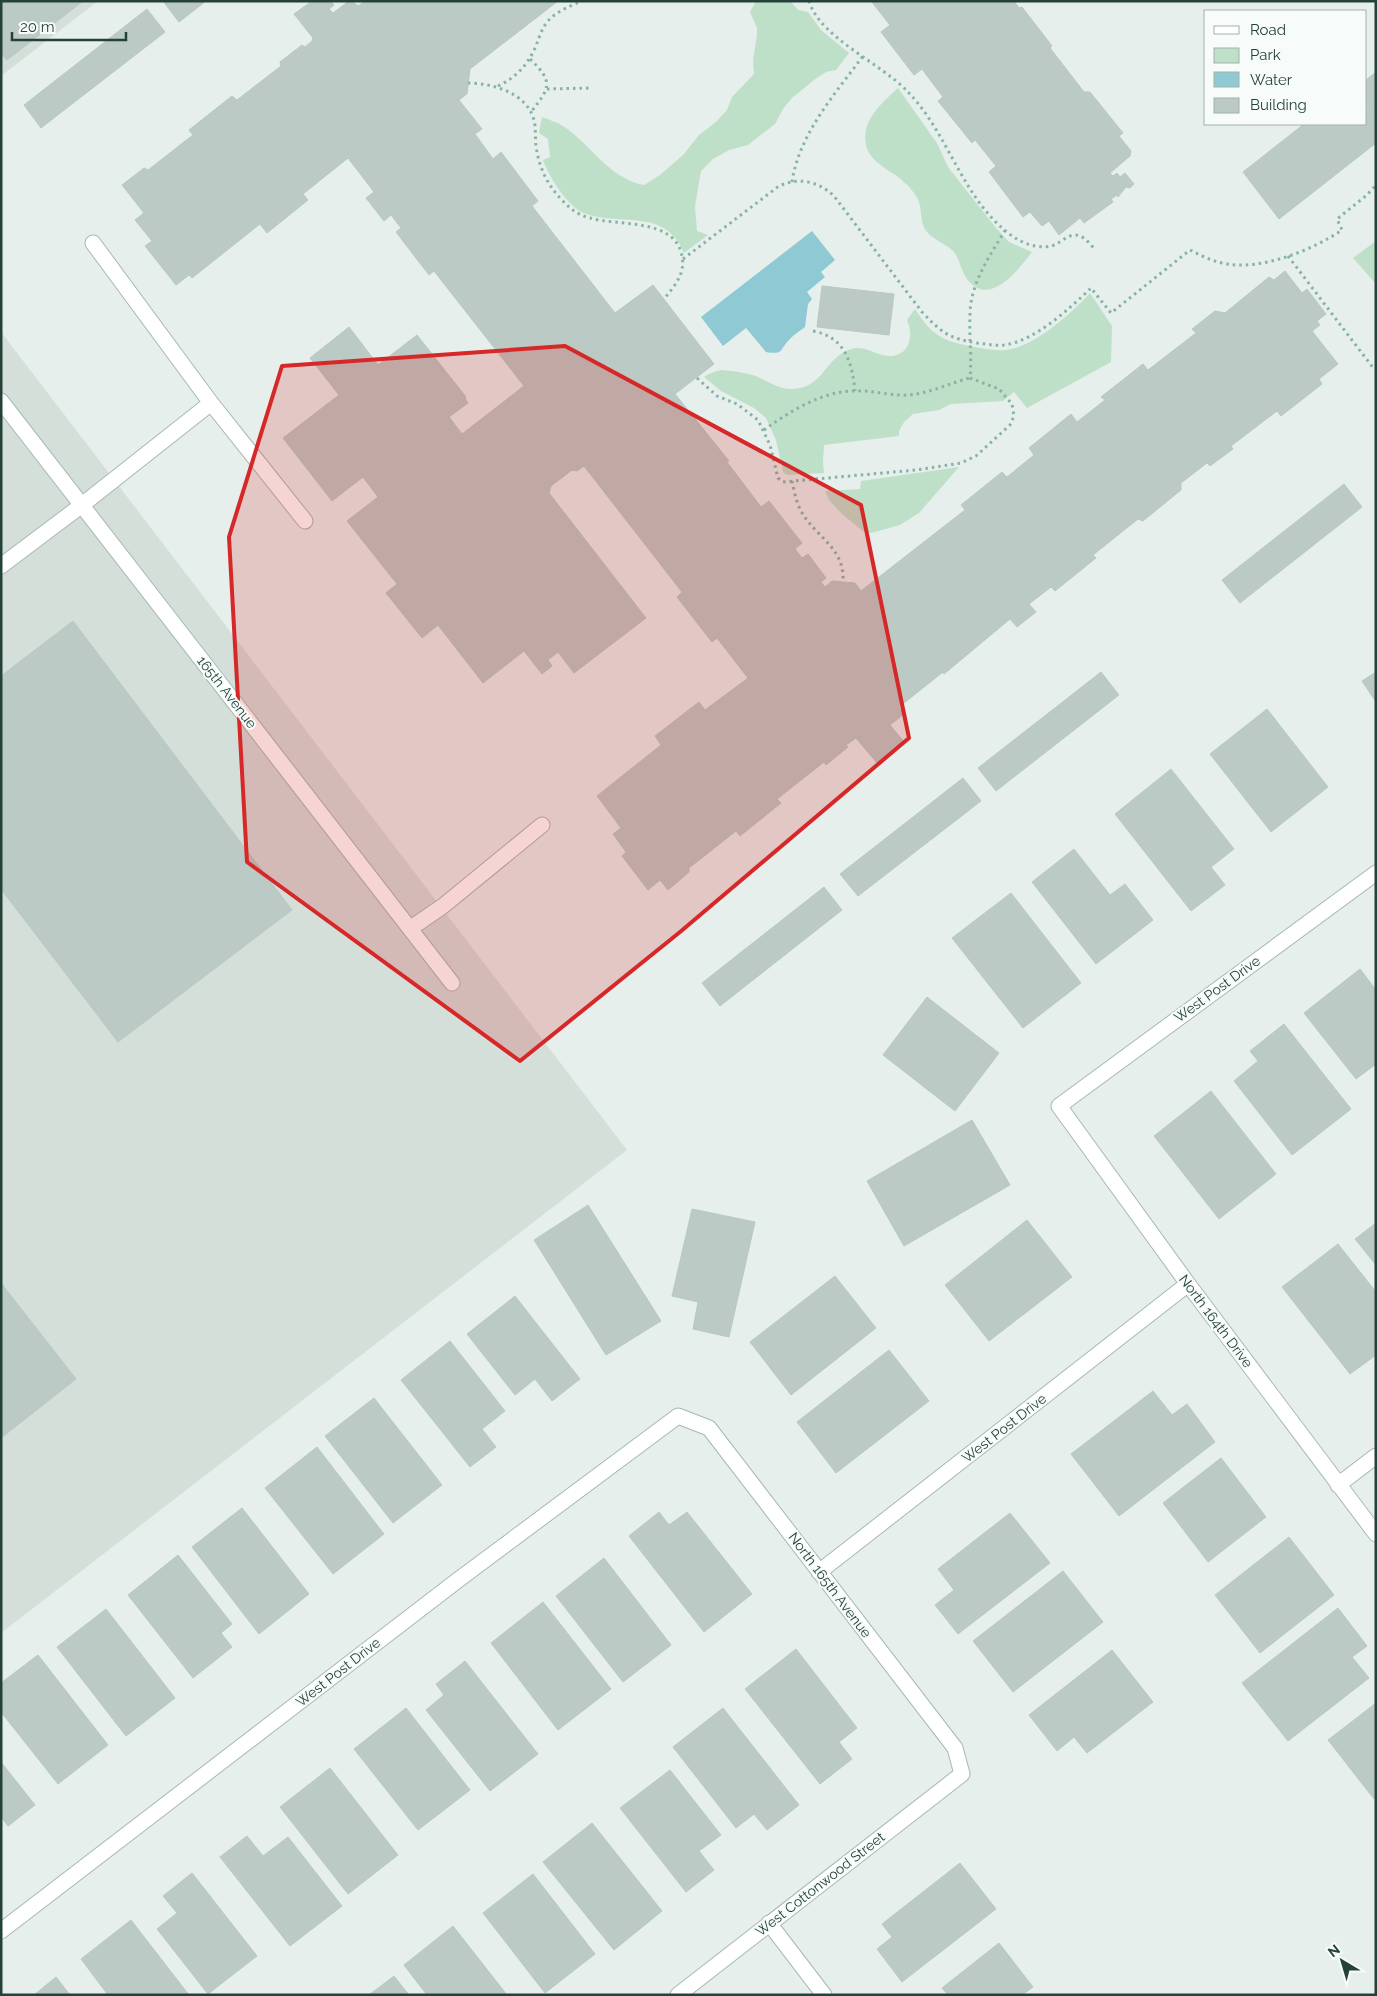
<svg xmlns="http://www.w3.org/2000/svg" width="1377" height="1996" font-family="Raleway,sans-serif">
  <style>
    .built { fill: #d4dfda }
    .green { fill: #bfe0c8 }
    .water { fill: #8ec9d4 }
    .building { fill: #bbcac4; stroke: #b8c9c2 }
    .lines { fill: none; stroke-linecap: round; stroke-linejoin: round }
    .lane-casing { stroke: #a8b8b2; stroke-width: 17 }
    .street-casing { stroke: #a8b8b2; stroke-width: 17 }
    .path { stroke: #86b3a5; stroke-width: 3; stroke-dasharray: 2.5 4; stroke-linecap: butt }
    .lane { stroke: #fff; stroke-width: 15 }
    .street { stroke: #fff; stroke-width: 15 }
    .marked { fill: #d62828; fill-opacity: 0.2; stroke: #d62828; stroke-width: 4; stroke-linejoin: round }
    .labels { text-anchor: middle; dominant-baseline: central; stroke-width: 4; stroke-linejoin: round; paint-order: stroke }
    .street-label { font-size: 14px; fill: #24423a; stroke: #f7fbf9 }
  </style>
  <rect width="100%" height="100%" fill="#e6efeb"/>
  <path class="built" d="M1,1H98L1,76Z
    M1,332L627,1150L1,1633Z"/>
  <path class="green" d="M756,1H790L798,10L808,12L821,30L849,53L836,70L826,72L814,80L792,98L783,109L775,124L748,145L729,150L713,159L701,171L695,206L697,231L708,235L684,253C666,208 623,226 586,214C568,208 549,177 543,160L550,157L548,139L539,133L542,117C549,120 557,122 563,126C592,145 608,178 644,185L660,175L683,155L699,135L716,122L727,110L732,97L754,74L753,60L757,35V28L750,12Z
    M898,88L937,143L948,167L996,228L1009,242L1032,252C1019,269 989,309 967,279C961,271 960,260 954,252C945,242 928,239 923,225C920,215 922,204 916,196C913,192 910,187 906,184C894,171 870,164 866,145C861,120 882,103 898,88Z
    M1376,241V284L1353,258Z
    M1090,293L1112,326L1111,362L1027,408L1014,392L1003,401L951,404L939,410L913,414L904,422L899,431V436L824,445L823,462L824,473L787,475L783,472L776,440L766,418L754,408L721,391L704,377C709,374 716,370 722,370C728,370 751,374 756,376C767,381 779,389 792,389C820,388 823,366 841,354C862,340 871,355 889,356C910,356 914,335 907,320L915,309C931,334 942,341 970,346C981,348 993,351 1005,350C1033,348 1072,313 1090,293Z
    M959,467L919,513L900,525L871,533L864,532L842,514L829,500L825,491L860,489L861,481Z"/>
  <path class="water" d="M812,231L835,260L821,272L825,277L807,292L812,299L808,304L805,327C800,331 793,335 789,340C779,350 784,355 766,352L746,328L723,346L701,317Z"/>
  <path class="building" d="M1,1H83L7,60L1,54Z
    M163,1H206L179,22Z
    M312,1H330L334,5L329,9L333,13L349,1H352L358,6L365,1H558L470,69L467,94L459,100L482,129L475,134L493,159L501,152L538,201L532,206L615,313L653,285L714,364L675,394L729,461L727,462L761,507L769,501L802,543L795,549L802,558L808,554L826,578L821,582L825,587L832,581L855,583L861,591L965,510L961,505L1002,472L1007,477L1034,455L1029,448L1071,414L1077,422L1105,400L1101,397L1143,364L1148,370L1196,333L1192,329L1215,311L1225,313L1269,277L1274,280L1285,271L1302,293L1307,289L1326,314L1317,321L1320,325L1312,331L1338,364L1319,379L1322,384L1281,416L1277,411L1231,446L1233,449L1210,466L1207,463L1181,483V490L1143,521L1138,519L1093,555L1096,558L1055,591L1051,587L1029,604L1036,612L1017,627L1010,619L944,674L943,672L899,707L904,714L890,725L904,742L877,763L856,738L846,745L848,747L826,765L824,762L777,799L781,803L740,836L736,831L689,868V872L668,890L660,880L648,890L622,856L626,852L613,834L621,828L597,796L661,745L655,736L699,702L705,710L748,678L717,638L712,642L677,597L682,592L584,466L577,471L572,470L551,486L549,493L646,618L574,673L558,652L548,660L552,666L542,674L524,651L483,683L438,625L422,638L386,593L397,584L347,521L378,497L363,477L332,501L283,438L339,395L310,358L349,327L378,365L417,335L466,397L465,398L468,403L449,417L462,434L524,386L434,271L429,275L396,232L401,228L391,215L384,221L366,198L374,192L348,158L303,194L308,200L267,233L260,224L192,278L189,275L176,285L145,246L152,241L135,220L144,213L122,185L144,168L148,170L193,135L189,130L232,96L237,100L281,66L280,62L302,45L305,47L312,41L313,38L294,14Z
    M871,1H1014L1019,8L1022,7L1052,46L1050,48L1084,92H1090L1123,133L1119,136L1131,151L1130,156L1110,173L1113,176L1117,173L1120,177L1125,173L1134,184L1130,188L1126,187L1118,197L1117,195L1111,199L1113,202L1084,223L1080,218L1059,235L1049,221L1042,226L1030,212L1023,217L989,172L996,166L975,140L972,143L938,101L943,97L922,69L914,75L881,32L890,25Z
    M147,9L165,32L41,128L24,105Z
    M1376,72V114L1374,116L1366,104V80Z
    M1366,106L1376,119V143L1279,219L1243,172L1304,124H1366Z
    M822,286L894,294L889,335L817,327Z
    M1344,484L1362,507L1240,603L1222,580Z
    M73,621L292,910L118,1042L1,889V676Z
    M1101,672L1119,695L996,791L978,768Z
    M1376,672V702L1362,681Z
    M1267,709L1328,787L1271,832L1210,754Z
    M1171,769L1234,849L1211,867L1225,885L1191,911L1115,814Z
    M963,778L981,801L858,896L840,874Z
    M1074,849L1110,895L1125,884L1153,920L1096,964L1032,882Z
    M824,887L842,910L720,1006L702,983Z
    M1011,893L1081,983L1023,1028L952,938Z
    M1360,969L1376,990V1064L1356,1079L1304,1013Z
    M927,997L999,1053L955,1111L883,1055Z
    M1284,1024L1351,1109L1292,1155L1234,1081L1258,1061L1250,1051Z
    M1211,1091L1276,1174L1219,1219L1154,1136Z
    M972,1120L1010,1185L904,1246L867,1181Z
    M588,1205L661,1321L606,1355L534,1240Z
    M692,1209L755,1222L729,1337L693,1329L698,1302L672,1296Z
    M1027,1220L1072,1277L989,1341L945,1285Z
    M1376,1223V1265L1355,1239Z
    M1338,1244L1376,1292V1355L1350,1374L1282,1287Z
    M835,1276L876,1328L791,1395L750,1342Z
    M1,1283L76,1379L1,1438Z
    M515,1296L580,1379L552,1401L535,1379L515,1395L467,1334Z
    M450,1341L505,1411L482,1429L496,1447L470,1467L401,1380Z
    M889,1350L929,1401L836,1473L797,1422Z
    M1153,1391L1172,1415L1187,1404L1215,1442L1119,1516L1071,1454Z
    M374,1398L442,1485L393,1523L325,1436Z
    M317,1447L384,1534L333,1574L265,1488Z
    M1221,1458L1266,1517L1208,1562L1163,1503Z
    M242,1508L309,1594L259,1634L192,1547Z
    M659,1512L669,1525L687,1512L752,1594L704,1632L629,1536Z
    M1010,1513L1050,1563L958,1634L935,1605L954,1590L938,1569Z
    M1289,1537L1334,1595L1260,1653L1215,1595Z
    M178,1555L232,1624L221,1633L232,1647L193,1678L128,1595Z
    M604,1558L671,1645L623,1682L556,1596Z
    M1063,1571L1103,1622L1013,1692L973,1641Z
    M543,1602L611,1689L558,1730L491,1643Z
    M1338,1608L1367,1646L1352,1657L1369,1678L1288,1741L1242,1683Z
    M106,1609L175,1698L126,1736L57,1647Z
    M796,1649L857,1728L839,1742L852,1759L820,1784L745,1689Z
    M1112,1650L1153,1702L1087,1753L1074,1737L1057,1751L1029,1715Z
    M38,1655L108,1745L58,1784L1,1712V1683Z
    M465,1661L538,1754L490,1791L426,1710L444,1695L436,1684Z
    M1376,1703V1797L1374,1799L1328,1740Z
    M406,1708L470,1790L418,1830L354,1749Z
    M723,1708L799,1805L767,1830L754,1814L736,1828L673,1747Z
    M1,1762L35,1805L8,1826L1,1817Z
    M330,1768L398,1855L348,1894L280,1807Z
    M670,1770L721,1835L699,1851L714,1870L686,1892L620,1808Z
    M592,1823L662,1911L614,1950L543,1862Z
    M247,1836L263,1856L288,1837L342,1906L290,1946L220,1857Z
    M960,1863L996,1909L902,1982L877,1949L892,1937L882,1924Z
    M192,1873L257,1956L208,1994L157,1929L177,1913L163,1896Z
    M533,1874L595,1954L545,1993L483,1913Z
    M131,1920L189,1995H108L81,1959Z
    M453,1926L507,1995H427L404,1965Z
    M999,1943L1033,1987L1022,1995H948L942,1988Z
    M394,1976L409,1995H369Z
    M56,1977L70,1995H34Z"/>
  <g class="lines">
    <defs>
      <path id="lane" d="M93,243L211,403L305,521
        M1,566L82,505L211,403
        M411,928L443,906L542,825"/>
      <path id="street" d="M1,401L452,983
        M1376,873L1059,1106L1188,1284L1376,1534
        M1338,1485L1376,1456
        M819,1572L1188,1284
        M769,1923L824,1995
        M1,1931L458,1580L678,1416L709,1428L955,1748L962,1774L678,1995"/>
    </defs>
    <use href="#lane" class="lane-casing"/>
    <use href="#street" class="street-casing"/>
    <path class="path" d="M809,1C820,38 881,63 908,92C950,135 963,203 1015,238C1025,244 1039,249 1051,246C1061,244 1070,230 1082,237C1087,239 1091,246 1095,249
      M530,59C554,82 550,88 531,112
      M468,83C492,83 527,93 534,120C536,128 535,137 536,146C539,167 547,185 562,200C570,209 578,215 590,218C616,226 671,218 681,252C687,272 676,284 664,299
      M498,86C515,78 527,66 535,48C539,39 541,29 548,21C557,11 570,6 582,1
      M547,89L592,88
      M792,182C799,134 835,94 863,56
      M1288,256L1374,369H1376
      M683,259L779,186C799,177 818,181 834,196L922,312C942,333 948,338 977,343C986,344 995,346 1004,345C1035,341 1069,309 1091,288L1111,313L1190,250C1202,256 1214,262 1227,264C1262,270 1313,250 1342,230L1337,219L1367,195L1376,185
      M813,331C845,337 852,362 855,391
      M697,378L717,396L737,404L758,420L770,445L778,478L783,482L916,470L961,463L976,456L1010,425L1014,416L1012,404L999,389L970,378C972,357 969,336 970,315C970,284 990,255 1006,229
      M764,430C792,410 825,389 861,391C876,391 891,396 907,395C929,394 949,383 970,378
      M792,481C794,490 796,502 801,511C816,538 845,547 843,582"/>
    <use href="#lane" class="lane"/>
    <use href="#street" class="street"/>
  </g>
  <path class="marked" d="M565,346L861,505L909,738L680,932L520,1061L247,862L229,537L282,366Z"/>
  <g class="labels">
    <g class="street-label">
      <text transform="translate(227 692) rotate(52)">165th Avenue</text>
      <text transform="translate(1217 989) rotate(-36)">West Post Drive</text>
      <text transform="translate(1216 1321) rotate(53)">North 164th Drive</text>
      <text transform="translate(1004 1428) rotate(-38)">West Post Drive</text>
      <text transform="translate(830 1585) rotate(53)">North 165th Avenue</text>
      <text transform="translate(338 1672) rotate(-38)">West Post Drive</text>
      <text transform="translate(820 1884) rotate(-38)">West Cottonwood Street</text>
    </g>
  </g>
  <rect width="1377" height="1996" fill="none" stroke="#24423a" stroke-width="5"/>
  <rect x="1204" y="10" width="162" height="115" fill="#f7fbf9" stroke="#a3b1ad"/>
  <rect x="1214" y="26" width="25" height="8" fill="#ffffff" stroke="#a3b1ad"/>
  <text x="1250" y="35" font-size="15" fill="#24423a">Road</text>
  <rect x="1214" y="48" width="25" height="15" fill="#bfe0c8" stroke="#a3b1ad"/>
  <text x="1250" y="60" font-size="15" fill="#24423a">Park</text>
  <rect x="1214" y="72" width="25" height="15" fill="#8ec9d4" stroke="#a3b1ad"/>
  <text x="1250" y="85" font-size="15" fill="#24423a">Water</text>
  <rect x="1214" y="98" width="25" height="15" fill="#bbcac4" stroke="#a3b1ad"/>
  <text x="1250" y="110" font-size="15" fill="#24423a">Building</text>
  <g transform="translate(1342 1961) rotate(322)" stroke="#f7fbf9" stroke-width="4" paint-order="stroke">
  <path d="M0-4L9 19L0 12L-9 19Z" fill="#24423a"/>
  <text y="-8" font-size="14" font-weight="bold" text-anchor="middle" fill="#24423a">N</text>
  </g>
  <path d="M12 32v8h114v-8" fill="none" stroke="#24423a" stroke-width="2.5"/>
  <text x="20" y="32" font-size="15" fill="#24423a" stroke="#f7fbf9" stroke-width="4" paint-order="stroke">20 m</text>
</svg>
